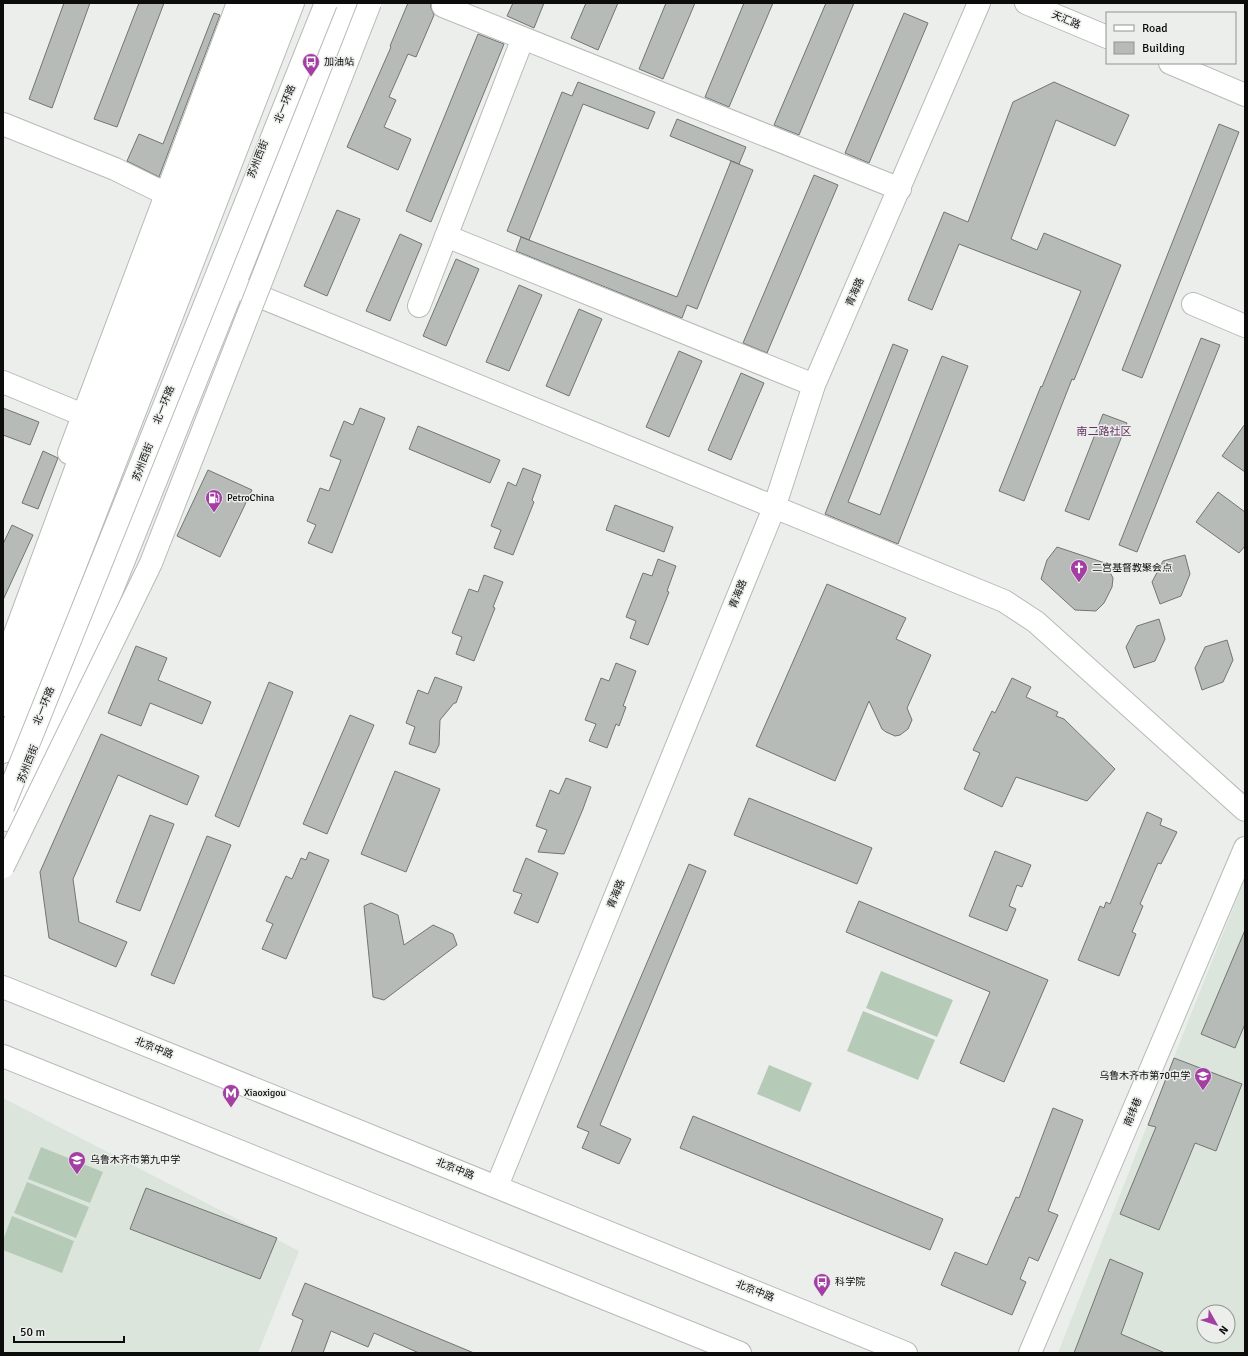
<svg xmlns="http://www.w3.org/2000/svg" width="1248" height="1356" font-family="Signika,'Noto Sans SC',sans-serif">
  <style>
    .built { fill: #dbe5dc; fill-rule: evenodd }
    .pitch { fill: #b6cab8 }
    .building { fill: #b7bbb8; stroke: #727572 }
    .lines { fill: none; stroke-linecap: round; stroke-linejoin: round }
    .minor-casing { stroke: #b7bab7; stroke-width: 24 }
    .major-casing { stroke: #b7bab7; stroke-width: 24 }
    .highway-casing { stroke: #b7bab7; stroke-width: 24 }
    .minor { stroke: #fff; stroke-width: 22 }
    .major { stroke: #fff; stroke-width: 22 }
    .highway { stroke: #fff; stroke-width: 22 }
    .major-bridge-casing { stroke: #b7bab7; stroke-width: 24; stroke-linecap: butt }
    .highway-bridge-casing { stroke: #b7bab7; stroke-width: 24; stroke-linecap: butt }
    .major-bridge { stroke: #fff; stroke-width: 22 }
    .highway-bridge { stroke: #fff; stroke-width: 22 }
    .labels { text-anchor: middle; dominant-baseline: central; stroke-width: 3; stroke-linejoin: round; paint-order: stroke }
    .street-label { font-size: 10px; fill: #0b0c0b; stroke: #ebeeeb }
    .poi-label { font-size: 10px; fill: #0b0c0b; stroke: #ebeeeb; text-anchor: start }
    .neighbourhood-label { font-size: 11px; fill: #643263; stroke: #ebeeeb }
  </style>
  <rect width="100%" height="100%" fill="#ebeeeb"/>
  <path class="built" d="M1245,878V1353H1058L1174,1057ZM1204,1312H1228V1336H1204Z
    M3,1098L299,1251L258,1353H3Z"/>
  <path class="pitch" d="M881,971L953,1000L937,1037L866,1008Z
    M863,1011L935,1040L918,1080L847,1051Z
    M769,1065L812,1083L800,1112L757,1094Z
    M41,1147L103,1172L90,1203L28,1179Z
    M27,1182L89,1207L76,1238L14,1213Z
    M12,1216L74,1241L62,1273L3,1250V1240Z"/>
  <path class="building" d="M64,3H90L52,108L29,99Z
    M139,3H164L117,127L94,119Z
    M408,3H431V8L434,15L416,57L408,54L389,97L396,100L384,127L411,139L398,170L347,147L391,47L390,46Z
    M513,3H544L534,28L507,16Z
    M586,3H618L598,50L571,38Z
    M666,3H695L663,79L639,69Z
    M744,3H773L729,107L705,97Z
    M826,3H854L799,135L774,125Z
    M214,13L220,15L159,177L127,161L139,134L163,144Z
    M904,13L928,23L869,163L845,153Z
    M478,34L504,44L431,222L406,211Z
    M578,82L655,112L648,129L583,104L529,240L507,231L562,92L572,96Z
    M1054,82L1129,115L1115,146L1056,120L1011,239L1037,250L1044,233L1121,265L1074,380L1072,379L1024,501L999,491L1041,386L1042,387L1081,291L959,244L932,310L908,300L944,212L968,222L1013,102Z
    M677,119L746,147L739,164L670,136Z
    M1219,124L1239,132L1142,378L1122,370Z
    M731,161L753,170L697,309L687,305L682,318L516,251L521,237L677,297Z
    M814,175L838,185L767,353L743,343Z
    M337,210L360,219L327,296L304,286Z
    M400,234L422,244L390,321L366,311Z
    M456,259L479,269L446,346L423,336Z
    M519,285L542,295L509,371L486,362Z
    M579,309L602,319L569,396L546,386Z
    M1201,338L1220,345L1137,552L1119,545Z
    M893,344L908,350L848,502L880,515L942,356L968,366L898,544L825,514Z
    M679,351L702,361L669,437L646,427Z
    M741,373L764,383L731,460L708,450Z
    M3,408L39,422L30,445L3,435Z
    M360,408L385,418L332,553L308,543L316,525L307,521L320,488L329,491L341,460L330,456L344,421L353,425Z
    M1103,414L1127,423L1089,520L1065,511Z
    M1245,424V472L1222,456Z
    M418,426L500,460L490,483L409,449Z
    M43,451L58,458L38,509L22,503Z
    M523,468L541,475L532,500L534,502L513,555L494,548L501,530L491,526L508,482L516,486Z
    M208,470L252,490L220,557L177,536Z
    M1218,492L1245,512V546L1239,553L1196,522Z
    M615,505L673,527L664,552L606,530Z
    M12,525L33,535L3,600V544Z
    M1057,547L1105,563L1113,578L1112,587L1104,603L1096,611L1075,610L1041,579L1047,560Z
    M1185,555L1190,574L1181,596L1160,604L1152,582L1163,561Z
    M658,559L676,566L667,591L669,592L648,645L630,638L636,621L626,617L643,573L652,576Z
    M484,575L503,582L493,607L495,608L474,661L456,654L462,637L452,633L469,589L478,592Z
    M827,584L906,618L896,639L931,655L907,708L912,720L908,729L900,735L895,736L886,732L882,729L869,701L835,781L756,746Z
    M1159,619L1165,639L1155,661L1134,668L1126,647L1137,626Z
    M1227,640L1233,660L1223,682L1202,690L1195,668L1205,647Z
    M136,646L167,658L158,680L211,702L202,724L150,703L141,726L108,713Z
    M616,663L636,671L623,706L626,707L619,726L616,724L607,748L589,741L596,724L585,720L601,678L609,681Z
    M435,677L462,687L456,703H454L440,720L439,745L435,753L409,744L415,727L406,723L418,690L428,694Z
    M1012,678L1031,687L1026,697L1058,712L1056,716L1064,719L1115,769L1087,801L1016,777L1002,807L964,789L980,753L973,750L992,711L995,713Z
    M269,682L293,692L239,827L215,816Z
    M350,715L374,725L327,834L303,824Z
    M101,734L199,776L187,805L118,775L73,879L79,922L127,942L116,967L49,938L40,872Z
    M395,771L440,789L406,872L361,854Z
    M566,778L591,787L583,809L564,854L538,852L547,830L536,826L550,790L559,794Z
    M749,798L872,848L857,884L734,835Z
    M1147,812L1162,819L1160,825L1177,832L1161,864L1158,863L1140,904L1143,906L1132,932L1136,934L1119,976L1078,960L1100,906L1104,908L1106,902L1110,904Z
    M150,815L174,824L140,911L116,902Z
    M207,836L231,845L174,984L151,975Z
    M995,851L1031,865L1022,887L1017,885L1009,906L1016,909L1007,931L969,916Z
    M309,852L329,860L286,959L262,949L273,924L266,921L286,876L292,879L301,858L306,860Z
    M526,858L558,873L538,923L514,913L522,894L513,891Z
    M689,864L706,871L600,1125L631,1139L619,1164L582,1148L589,1132L577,1127Z
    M859,901L1048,980L1004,1082L960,1063L990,992L846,932Z
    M371,903L398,915L404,945L433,925L453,934L457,945L384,1000L373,997L364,906Z
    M1245,930V1024L1235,1048L1201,1034Z
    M1174,1058L1242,1084L1216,1151L1195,1143L1159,1230L1120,1214L1156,1127L1148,1125Z
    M1053,1108L1083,1120L1048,1211L1058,1215L1038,1261L1029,1257L1020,1279L1026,1282L1012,1315L941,1285L955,1252L987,1265L1016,1197L1019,1198Z
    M693,1116L943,1219L930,1250L680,1148Z
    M146,1188L277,1238L260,1279L130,1229Z
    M1110,1259L1143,1273L1121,1334L1165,1353H1074Z
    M305,1283L474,1353H419L374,1333L368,1347L331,1331L323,1353H291L303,1320L292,1315Z"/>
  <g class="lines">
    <defs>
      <path id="minor" d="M1026,3L1107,37
        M443,6L900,189
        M1170,63L1245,95
        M3,124L115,169L166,194
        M446,236L814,385
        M234,286L1004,601L1036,622L1245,810
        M1193,304L1245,326
        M419,306L523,38
        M3,382L83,415
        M69,453L238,3
        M497,1186L774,508L814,385L979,3
        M1030,1353L1245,848"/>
      <path id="major" d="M3,705L18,658L156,299L274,3
        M3,752L293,3
        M7,820L110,595L347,3
        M3,987L906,1353
        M3,1056L740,1353"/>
      <path id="highway" d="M3,666L125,336L257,3"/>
    </defs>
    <use href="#minor" class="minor-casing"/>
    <use href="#major" class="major-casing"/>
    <use href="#highway" class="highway-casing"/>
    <use href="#minor" class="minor"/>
    <use href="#major" class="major"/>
    <use href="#highway" class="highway"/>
    <defs>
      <path id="major-bridge" d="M3,807L326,3"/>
      <path id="highway-bridge" d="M3,867L151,563L370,3"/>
    </defs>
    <use href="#major-bridge" class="major-bridge-casing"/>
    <use href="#highway-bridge" class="highway-bridge-casing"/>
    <use href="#major-bridge" class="major-bridge"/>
    <use href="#highway-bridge" class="highway-bridge"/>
  </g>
  <defs>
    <symbol id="bus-pin" viewBox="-11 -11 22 30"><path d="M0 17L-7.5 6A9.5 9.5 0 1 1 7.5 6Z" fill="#a33ea2" stroke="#ebeeeb"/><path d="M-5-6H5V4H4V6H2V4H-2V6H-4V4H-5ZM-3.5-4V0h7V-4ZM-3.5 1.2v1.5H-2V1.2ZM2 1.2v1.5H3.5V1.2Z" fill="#fff"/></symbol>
    <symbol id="fuel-pin" viewBox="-11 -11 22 30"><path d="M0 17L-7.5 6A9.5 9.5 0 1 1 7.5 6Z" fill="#a33ea2" stroke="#ebeeeb"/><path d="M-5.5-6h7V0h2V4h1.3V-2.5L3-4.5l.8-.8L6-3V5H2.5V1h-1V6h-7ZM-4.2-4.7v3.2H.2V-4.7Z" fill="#fff"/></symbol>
    <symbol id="church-pin" viewBox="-11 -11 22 30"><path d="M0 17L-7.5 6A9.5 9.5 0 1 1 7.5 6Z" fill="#a33ea2" stroke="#ebeeeb"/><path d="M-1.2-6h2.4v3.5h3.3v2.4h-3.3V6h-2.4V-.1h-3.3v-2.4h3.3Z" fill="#fff"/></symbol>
    <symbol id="school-pin" viewBox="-11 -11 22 30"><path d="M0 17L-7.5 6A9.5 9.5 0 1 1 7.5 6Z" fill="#a33ea2" stroke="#ebeeeb"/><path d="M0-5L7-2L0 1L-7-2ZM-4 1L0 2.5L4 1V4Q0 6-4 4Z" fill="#fff"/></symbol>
    <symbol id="metro-pin" viewBox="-11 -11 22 30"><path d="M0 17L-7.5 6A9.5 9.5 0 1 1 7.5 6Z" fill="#a33ea2" stroke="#ebeeeb"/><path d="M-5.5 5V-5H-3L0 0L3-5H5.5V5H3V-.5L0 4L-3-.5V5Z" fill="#fff"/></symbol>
  </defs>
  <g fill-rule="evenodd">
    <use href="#bus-pin" x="301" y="52" width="20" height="27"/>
    <use href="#fuel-pin" x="204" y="488" width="20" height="27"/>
    <use href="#church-pin" x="1069" y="558" width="20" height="27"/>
    <use href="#school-pin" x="1193" y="1066" width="20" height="27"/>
    <use href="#metro-pin" x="221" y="1083" width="20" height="27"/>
    <use href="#school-pin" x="67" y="1150" width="20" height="27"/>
    <use href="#bus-pin" x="812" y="1272" width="20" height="27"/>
  </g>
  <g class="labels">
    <g class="street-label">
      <text transform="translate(1066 20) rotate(23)">天汇路</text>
      <text transform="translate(285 104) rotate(-68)">北一环路</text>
      <text transform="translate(258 159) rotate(-69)">苏州西街</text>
      <text transform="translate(855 292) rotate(-66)">青海路</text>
      <text transform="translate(164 405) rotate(-68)">北一环路</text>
      <text transform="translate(143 462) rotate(-69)">苏州西街</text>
      <text transform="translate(738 594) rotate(-68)">青海路</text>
      <text transform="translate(44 706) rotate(-68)">北一环路</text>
      <text transform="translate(28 764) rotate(-69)">苏州西街</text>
      <text transform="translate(616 894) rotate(-68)">青海路</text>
      <text transform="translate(154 1048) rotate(22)">北京中路</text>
      <text transform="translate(1133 1112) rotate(-67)">南纬巷</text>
      <text transform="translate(455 1169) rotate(22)">北京中路</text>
      <text transform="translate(755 1291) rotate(22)">北京中路</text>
    </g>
    <g class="poi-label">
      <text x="324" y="62">加油站</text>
      <text x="227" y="498">PetroChina</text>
      <text x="1092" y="568">二宫基督教聚会点</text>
      <text x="1190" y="1076" text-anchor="end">乌鲁木齐市第70中学</text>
      <text x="244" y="1093">Xiaoxigou</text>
      <text x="90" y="1160">乌鲁木齐市第九中学</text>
      <text x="835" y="1282">科学院</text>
    </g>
    <g class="neighbourhood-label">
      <text x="1104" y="431">南二路社区</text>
    </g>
  </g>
  <rect width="1248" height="1356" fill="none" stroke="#0b0c0b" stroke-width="8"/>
  <rect x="1106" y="12" width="130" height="52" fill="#ebeeeb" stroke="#919491"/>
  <rect x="1114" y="25" width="20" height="6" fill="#ffffff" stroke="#919491"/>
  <text x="1142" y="32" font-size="12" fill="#0b0c0b">Road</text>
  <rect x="1114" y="42" width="20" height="12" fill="#b7bbb8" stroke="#919491"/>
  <text x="1142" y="52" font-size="12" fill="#0b0c0b">Building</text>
  <g transform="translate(1216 1324) rotate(129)"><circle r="19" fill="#ebeeeb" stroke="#919491"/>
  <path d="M0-3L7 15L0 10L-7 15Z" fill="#a33ea2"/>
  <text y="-6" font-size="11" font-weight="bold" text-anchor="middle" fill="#0b0c0b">N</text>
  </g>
  <path d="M14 1336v6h110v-6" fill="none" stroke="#0b0c0b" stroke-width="2"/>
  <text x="20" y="1336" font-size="12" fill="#0b0c0b" stroke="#ebeeeb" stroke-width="3" paint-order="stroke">50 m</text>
</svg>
